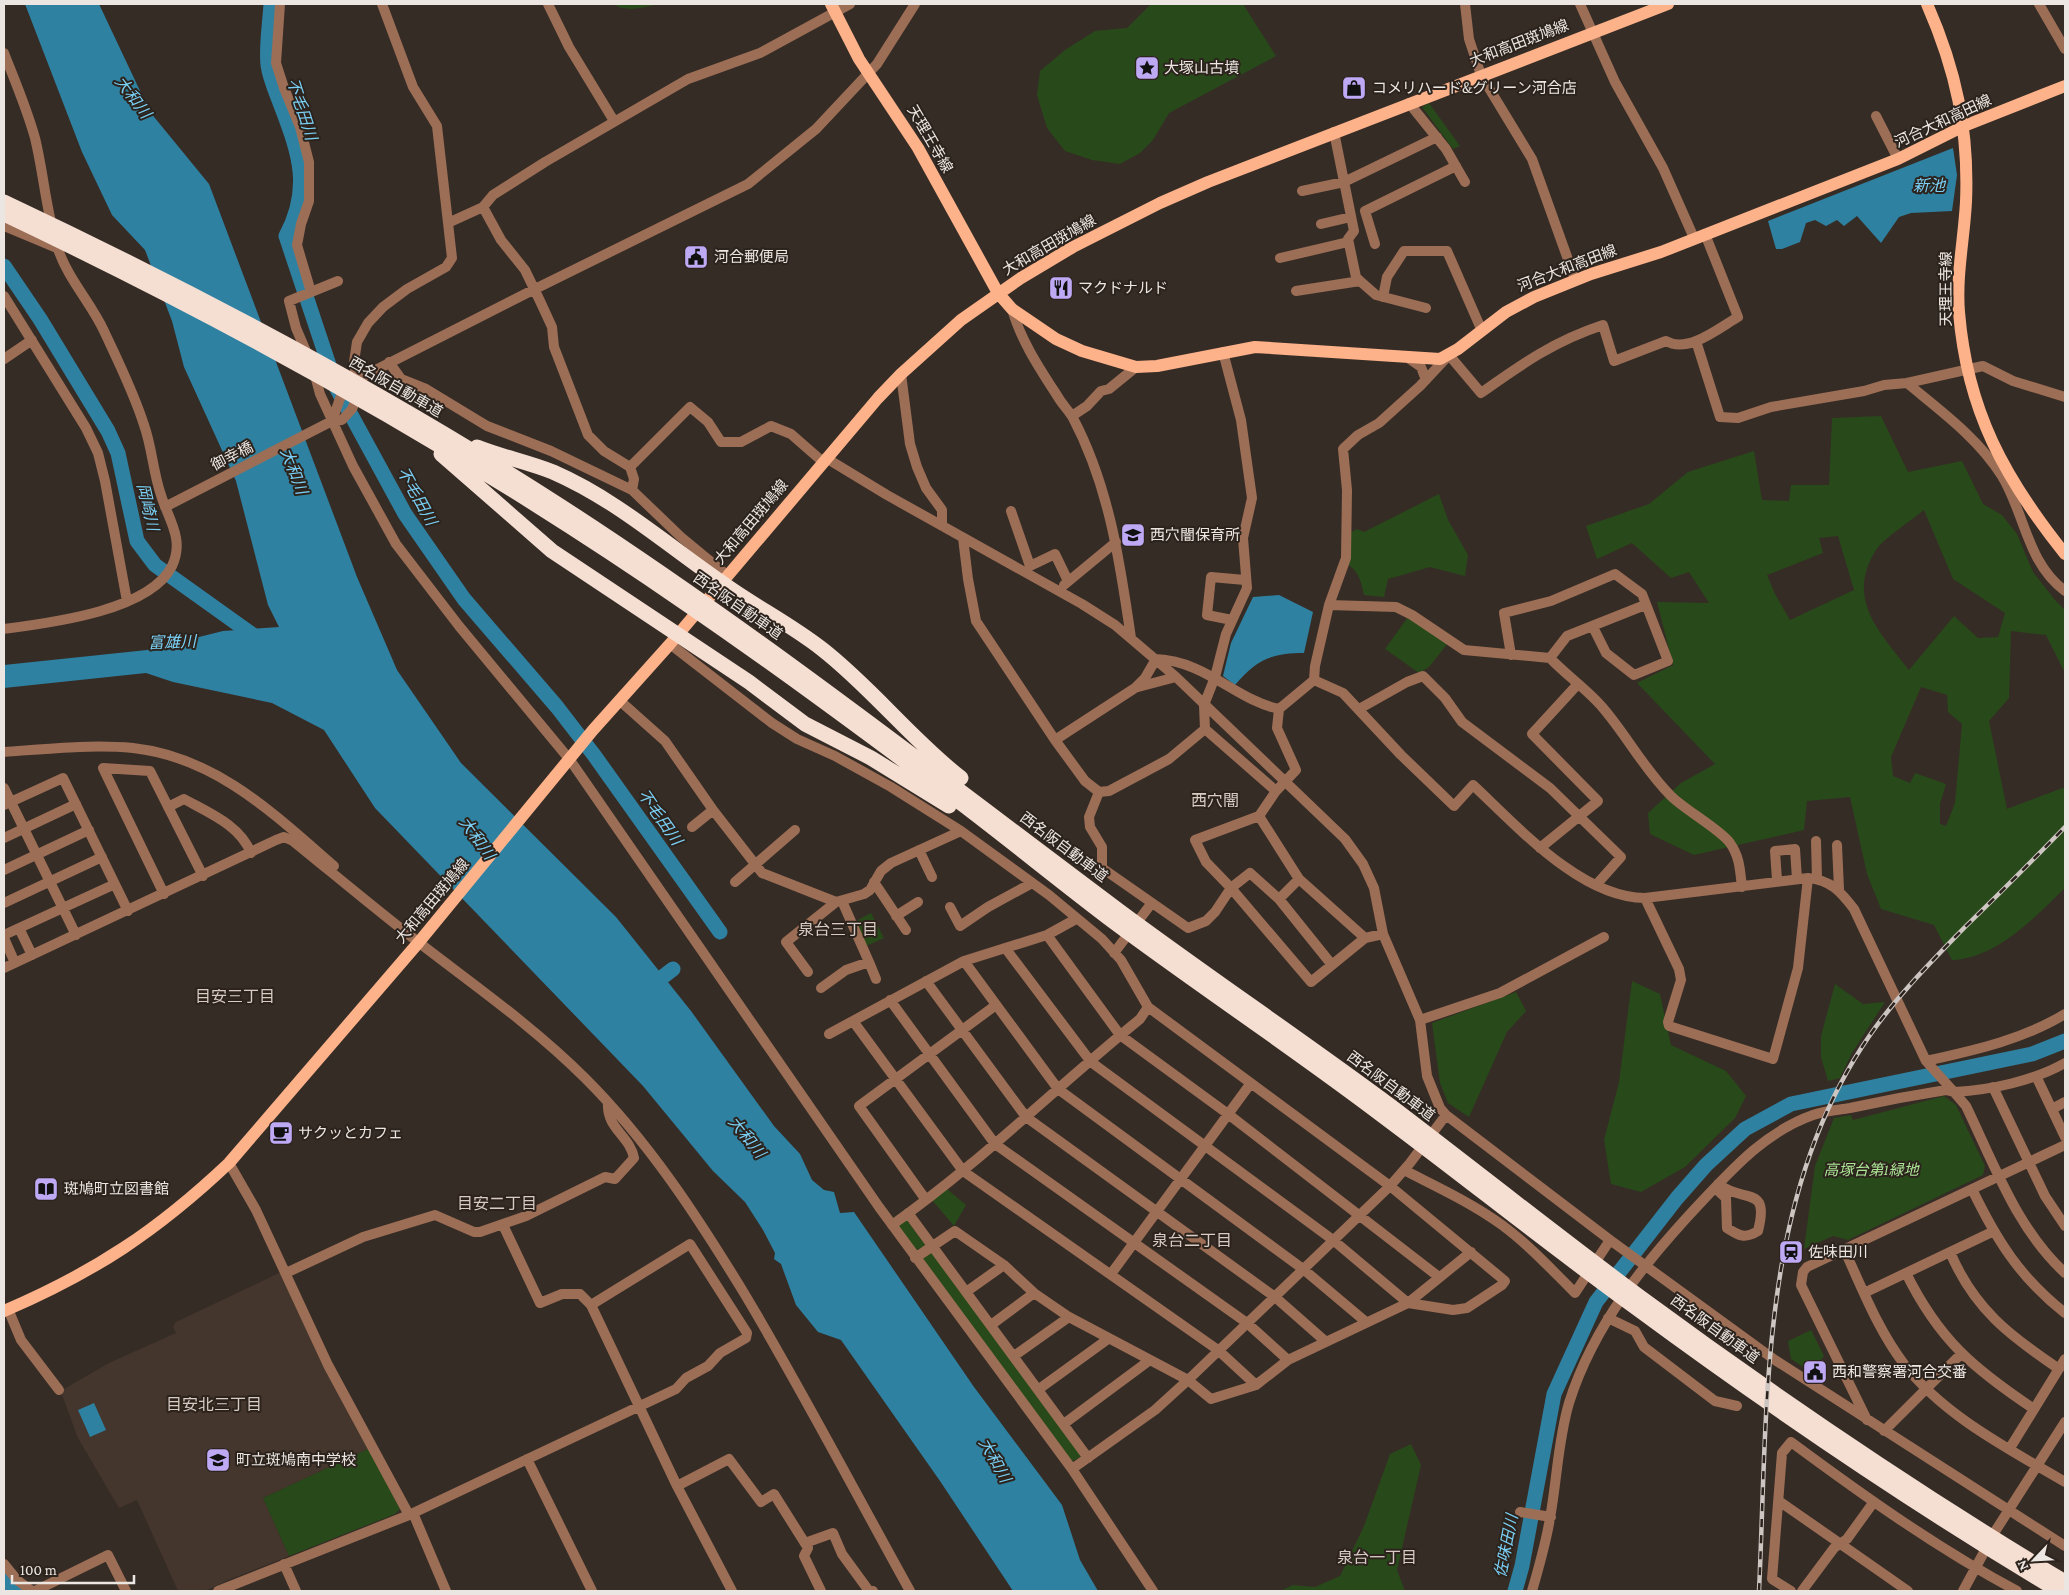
<svg xmlns="http://www.w3.org/2000/svg" width="2069" height="1595" font-family="'Crimson Pro','Noto Sans JP',serif">
  <style>
    .built { fill: #44362c }
    .green { fill: #284919; fill-rule: evenodd }
    .water { fill: #2f81a1 }
    .lines { fill: none; stroke-linecap: round; stroke-linejoin: round }
    .river { stroke: #2f81a1; stroke-width: 15 }
    .minor { stroke: #9c6e56; stroke-width: 10 }
    .major { stroke: #fdb28a; stroke-width: 12 }
    .highway { stroke: #f5ded2; stroke-width: 15 }
    .rail-casing { stroke: #ccc5c1; stroke-width: 4.5 }
    .rail { stroke: #2c231d; stroke-width: 2.5; stroke-dasharray: 8; stroke-linecap: butt }
    .labels { text-anchor: middle; dominant-baseline: central; stroke-width: 4; stroke-linejoin: round; paint-order: stroke }
    .street-label { font-size: 15px; fill: #ece6e2; stroke: #2c231d }
    .poi-label { font-size: 15px; fill: #ece6e2; stroke: #2c231d; text-anchor: start }
    .park-label { font-size: 15px; font-style: italic; fill: #ace596; stroke: #2c231d }
    .water-label { font-size: 16px; font-style: italic; fill: #7acff4; stroke: #2c231d }
    .neighbourhood-label { font-size: 16px; fill: #d8cbc4; stroke: #2c231d }
  </style>
  <rect width="100%" height="100%" fill="#362c26"/>
  <path class="built" d="M279,1273L283,1275L368,1449L263,1498L289,1556L228,1580L205,1591H178L137,1500L119,1508L78,1438L62,1395L64,1389L109,1363L176,1333L173,1327L176,1322Z"/>
  <path class="green" d="M614,4H661C647,6 626,14 614,4Z
    M1151,4H1243L1276,56L1169,113L1153,140L1140,153L1120,164L1092,160L1065,151L1047,128L1037,95L1040,71L1065,50L1095,31L1127,28Z
    M1429,103L1460,146L1453,149L1422,107Z
    M1881,416L1908,472L1962,461L1983,504L2002,515L2017,534L2033,572L2055,600L2065,610V673L2046,635L2011,631L2009,698L1989,721L2007,809L2065,787V888C2035,917 1997,958 1952,960L1934,925L1881,909L1867,874L1850,797L1807,801L1804,830L1694,855L1650,834L1648,813L1681,783L1715,764L1637,683L1673,665L1657,602L1709,603L1689,572L1671,578L1632,543L1597,559L1586,526L1649,504L1688,472L1754,451L1762,500L1789,501L1791,485H1829L1832,418ZM1924,510L1953,579L2005,613L1998,637L1978,638L1954,616L1909,670C1880,633 1845,599 1876,550C1882,540 1913,519 1924,510ZM1838,536L1854,590L1790,620L1775,594L1767,575L1823,553L1819,538ZM1921,687L1947,695L1948,712L1962,724L1955,803L1946,826L1940,824V804L1946,784L1915,773L1910,783L1893,776L1891,757Z
    M1439,494L1448,520L1468,555L1465,576L1430,567L1388,579L1384,597L1364,595C1361,582 1359,571 1347,564L1348,534L1357,529L1364,532Z
    M1408,617L1448,643L1429,667L1419,673L1385,649Z
    M871,913L884,938L866,946L856,921Z
    M1632,981L1660,994L1671,1045L1726,1071L1746,1096L1735,1118L1685,1167L1641,1192L1611,1184L1604,1140L1619,1082Z
    M1835,984L1863,1004L1885,1002L1852,1053L1840,1078L1828,1081L1821,1057V1036Z
    M1516,992L1526,1011L1507,1032L1469,1117L1448,1103L1440,1083L1432,1023Z
    M1944,1096L1956,1105L1985,1166L1983,1175L1848,1240L1833,1236L1804,1249L1815,1166L1834,1118L1851,1115L1853,1120Z
    M947,1189L966,1205L954,1226L932,1200Z
    M906,1219L926,1246L915,1250L899,1227V1224Z
    M931,1251L1083,1455L1073,1461L1070,1460L923,1260V1257Z
    M1811,1330L1824,1356L1811,1372L1791,1359L1788,1341Z
    M1411,1444L1421,1465L1397,1570L1405,1591H1280L1293,1585L1315,1587L1340,1576L1364,1526L1390,1454Z
    M368,1449L400,1509L395,1514L289,1556L263,1498Z"/>
  <path class="water" d="M25,4H99L150,112L209,184L357,577L397,670L461,763L616,917L691,1011L774,1126L800,1154L812,1180L824,1190L834,1192L840,1213L854,1212L974,1387L1062,1505L1080,1560L1098,1591H1013L940,1481L841,1340L818,1332L796,1305L781,1264L774,1259L775,1253L763,1230L745,1202L713,1171L643,1086L375,808L324,730L272,703L173,682L146,673L4,688V665L147,650L223,631L279,627L268,605L236,481L184,367L172,321L145,250L112,215L82,152Z
    M1953,148L1957,175L1952,211L1911,213L1899,217L1881,243L1857,216L1844,226L1837,220L1826,226L1815,220L1806,223L1800,242L1782,249H1776L1768,221Z
    M1279,595L1313,612L1304,653C1271,653 1256,660 1235,685L1223,676L1231,643L1253,597Z
    M94,1403L106,1430L90,1437L78,1410Z"/>
  <g class="lines">
    <path class="river" d="M271,4C270,23 266,45 268,65C270,80 277,94 282,108C300,155 311,189 286,236L337,389L405,514L464,599L557,707L594,755L720,932
      M4,266L40,319L108,431L118,453L137,541L155,565L260,640
      M647,989L673,969
      M4,1579L19,1591
      M1515,1591L1522,1566L1554,1394L1596,1302L1677,1198L1706,1165L1745,1129L1791,1104L2032,1054L2065,1041"/>
    <path class="minor" d="M280,4L276,63L284,88L300,127L309,162V201L301,224L297,245L311,292
      M548,4L569,47L614,121
      M1465,4L1469,39L1481,75L1532,159L1575,279
      M1580,4L1615,82L1663,168L1694,238
      M2039,4L2065,49
      M4,53C15,81 27,109 35,138C44,175 46,212 58,249C68,279 91,303 104,331C118,361 134,393 144,425C152,447 153,472 161,495C168,519 185,539 172,566C150,611 49,623 4,629
      M1409,103L1446,149L1465,182
      M1876,116L1898,159
      M1334,132L1354,231L1348,239L1356,277L1360,281L1376,295L1426,308
      M1302,191L1344,182L1437,137
      M483,207L501,240L525,270L540,301L552,327L554,347L588,435L604,451L630,467L634,479L632,490L681,537L727,575
      M448,223L483,207L493,195L545,162L688,79L760,53L850,4
      M1321,224L1351,217
      M4,226L59,249
      M1375,244L1365,211L1456,166
      M1280,258L1348,242
      M1296,291L1360,281
      M4,296L86,428L98,453L105,481L127,601
      M1383,297L1387,277L1404,251H1447L1482,331
      M1012,309C1021,341 1040,369 1058,397C1062,404 1069,411 1073,418C1109,486 1120,562 1131,638
      M1696,341L1720,417L1738,418L1771,407L1864,391L1884,385L1907,383L1983,366L2013,381L2065,397
      M1223,352L1241,420L1252,498L1243,538L1247,588L1226,634L1215,677L1204,705L1205,729L1276,791L1259,816L1299,879L1365,938
      M308,356L296,328L289,301L338,281
      M1408,358L1421,367L1426,380
      M4,359L32,340
      M389,362L401,379L426,389L487,426L551,451L632,490
      M314,372L320,394L353,466L396,544L459,626L570,760L879,1207L1072,1469L1153,1591
      M901,374L910,444L917,467L926,488L942,510V526
      M1907,383C1941,411 1978,438 2002,476C2025,514 2027,563 2065,591
      M1072,416L1087,406L1101,391L1109,389L1136,367
      M332,421L342,393L356,380L535,289L748,184L816,129L877,64L915,4
      M826,458L887,495L1082,604L1115,625L1176,677L1345,839L1363,864L1374,888L1383,934L1420,1020L1427,1076L1440,1108L1446,1115L1610,1240L1775,1360L2065,1546
      M630,467L690,407L708,422L721,442H741L771,426L791,434L823,462
      M165,507L332,421L342,420L352,409L358,395L354,362L357,342L368,323L383,307L407,289L446,267L452,258L437,126L413,87L382,4
      M1011,511L1030,566L1055,554L1068,581
      M963,538L968,579L976,621L1055,740L1085,781L1099,792L1109,791L1169,759L1205,729
      M1064,585L1116,542
      M1329,605L1396,607L1412,615L1464,650L1550,658C1567,676 1588,690 1603,708C1627,736 1644,769 1671,796C1685,810 1721,830 1730,843C1740,857 1740,871 1742,887
      M1232,620L1207,615L1211,577L1245,580
      M670,644L772,723L797,739L835,756L891,787L961,831L1049,895L1102,939L1121,960L1148,1007L1390,1186L1505,1281L1502,1285L1467,1308L1453,1310L1408,1303L1288,1360L1256,1385L1211,1399L1188,1380L1069,1317L1034,1293L1004,1265L955,1231L915,1258
      M1511,655L1504,613L1551,601L1615,574L1642,594L1668,661L1634,675L1606,653L1593,627
      M1550,658L1567,636L1645,605
      M1314,680L1343,693L1401,755L1454,806L1473,785C1517,826 1581,898 1645,898L1808,878C1831,880 1841,892 1854,909L1926,1061
      M1138,687L1176,677
      M619,700L665,741L713,810L762,873L836,902
      M1359,709L1407,682L1423,676L1445,698L1462,722L1550,788L1621,857L1596,885
      M1055,740L1135,688L1145,678L1156,659C1206,661 1236,700 1279,709
      M4,752C46,749 91,744 133,748C216,757 274,814 334,866
      M4,788L76,935
      M1276,791L1296,770L1277,728L1279,709L1314,680L1315,666L1329,605L1346,558L1347,490L1343,449L1358,435L1379,423L1420,386L1449,355L1481,393C1522,364 1554,341 1603,325L1614,361L1666,341C1688,354 1719,328 1738,317L1705,234
      M1099,792L1089,817L1090,827L1102,847V868L1188,928L1206,921L1215,912L1231,888L1206,862L1195,840L1259,816
      M4,805L63,778L128,911
      M168,807L184,799C209,813 240,825 251,853
      M692,827L713,810
      M4,838L76,804
      M1816,841L1817,879
      M1837,845L1839,889
      M1540,848L1598,801L1532,734L1577,685
      M919,850L932,877
      M4,870L89,830
      M1777,880L1775,851L1795,849L1797,879
      M735,882L795,830
      M874,882L906,930
      M164,894L103,768L150,771L203,876
      M1645,898L1679,969L1681,980L1668,1022L1669,1026L1773,1059L1798,968L1808,878
      M1279,899L1299,879
      M4,903L102,857
      M950,907L960,926L988,907L1032,883
      M896,916L918,902
      M1076,919L1047,935L964,961L853,1021L963,1171L1218,1350L1256,1385
      M19,928L32,955
      M4,935L115,884
      M1047,935L1120,1035L1228,1114L1439,1277
      M4,938L15,963
      M1006,949L1091,1062L1333,1240L1408,1303L1471,1252
      M1114,953L1151,904
      M964,961L1058,1089L1303,1269L1366,1322
      M869,962L876,979
      M1332,965L1279,899L1250,873L1231,888L1311,982L1365,938L1383,934
      M4,968L276,840L284,837L293,841C330,871 367,902 404,931C465,979 530,1023 585,1078C649,1142 697,1216 744,1293C802,1390 855,1492 910,1591
      M808,972L786,942L836,902L864,894L870,890L881,871L891,863L961,831
      M926,981L1026,1117L1275,1297L1325,1341
      M821,988L846,970L869,962L842,901
      M890,1000L995,1144L1247,1323L1288,1360
      M1420,1020L1500,993L1604,937
      M829,1034L853,1021
      M2036,1076L2065,1137
      M1993,1087L2045,1196L2065,1226
      M1954,1092L1966,1106C1994,1164 2017,1229 2065,1273
      M1954,1092C1991,1090 2033,1081 2065,1063
      M2052,1109L2065,1102
      M229,1163L256,1210L328,1365L409,1515
      M1404,1170C1437,1187 1472,1203 1502,1225C1529,1245 1551,1269 1575,1293L1610,1240
      M1715,1188L1726,1198L1727,1228C1739,1236 1745,1239 1758,1231C1770,1184 1744,1204 1718,1184
      M1972,1189C1996,1239 2020,1278 2065,1313
      M926,1200L859,1106L996,1005
      M908,1213L1088,1458
      M503,1225L540,1303L562,1294H580L591,1305L677,1486L732,1591
      M892,1225C980,1163 1056,1087 1140,1019L1148,1007
      M1844,1249C1862,1288 1878,1330 1904,1364C1944,1416 2009,1449 2065,1482
      M1950,1252C1974,1309 2010,1336 2059,1369
      M286,1273L363,1237L435,1215L474,1232H480L526,1216L605,1177L615,1179L634,1158C630,1136 606,1128 608,1103
      M1906,1273C1939,1340 1974,1369 2034,1409
      M1111,1274L1251,1083
      M966,1292L1004,1265
      M1864,1293L1992,1232
      M8,1309L21,1340L59,1390
      M1608,1318L1635,1331L1644,1347L1715,1401L1737,1406
      M991,1325L1034,1293
      M1014,1356L1069,1317
      M1039,1389L1108,1339
      M1867,1420L1801,1285L1803,1272L1807,1267L2065,1145
      M1065,1423L1150,1360
      M1884,1431L1961,1354
      M2010,1448L2065,1359
      M527,1459L592,1591
      M1072,1469L1155,1410L1188,1380L1390,1186L1410,1163L1446,1115
      M677,1486L729,1459L761,1502L774,1494L808,1548L804,1556L821,1591
      M1779,1501L1908,1591
      M1520,1512L1551,1517
      M413,1513L446,1591
      M1996,1530L2065,1422
      M805,1543L833,1533L842,1554L869,1591H873
      M4,1564L17,1580L32,1591
      M284,1564L296,1591
      M35,1591L108,1555L126,1591
      M218,1591L409,1515L676,1389L686,1378L708,1366L720,1353L746,1338L747,1333L690,1244L591,1305
      M1532,1591C1539,1567 1546,1543 1550,1518C1557,1480 1558,1440 1569,1403C1594,1323 1649,1257 1706,1197C1737,1164 1768,1131 1813,1115C1824,1111 1838,1110 1850,1108C1882,1101 1914,1095 1946,1090L1954,1092L1926,1061C1975,1050 2022,1040 2065,1014
      M1791,1591L1772,1579L1782,1453L1791,1442C1864,1496 1937,1548 2017,1591
      M1802,1591L1834,1548L1847,1539L1873,1503
      M1963,1591L1983,1554"/>
    <path class="major" d="M831,4L859,59L918,148L998,293L1012,309L1056,339L1082,351L1136,367L1157,366L1255,347L1440,359L1458,349L1506,312L1534,297L1591,274L1661,252L1898,159L1964,126L2065,86
      M1927,4C1956,70 1969,130 1966,202C1964,239 1956,276 1959,312C1967,411 2005,479 2065,554
      M4,1311C95,1272 157,1231 229,1163L419,942L593,730L670,644L878,398L901,374L961,320L1021,278L1073,247L1160,203L1208,182L1668,4"/>
    <path class="highway" d="M4,202C195,292 384,392 562,507C755,632 935,773 1118,910C1208,977 1302,1040 1392,1107C1475,1170 1556,1235 1640,1297C1777,1398 1919,1494 2065,1582
      M4,214C240,326 469,454 685,603C777,666 867,733 957,800C1010,840 1061,882 1114,922C1204,989 1298,1051 1387,1119C1470,1181 1551,1246 1635,1307C1772,1408 1913,1504 2059,1591
      M477,447C502,457 528,462 553,472C615,499 666,544 721,582C754,606 790,624 822,649C872,688 911,739 961,778
      M441,454L552,551L749,682L805,724L871,758L949,806"/>
    <defs>
      <path id="rail" d="M1759,1591C1768,1404 1758,1196 1870,1035C1897,996 1931,962 1964,928C1998,895 2032,861 2065,827"/>
    </defs>
    <use href="#rail" class="rail-casing"/>
    <use href="#rail" class="rail"/>
  </g>
  <defs>
    <symbol id="sight-square" viewBox="-11 -11 22 22"><rect x="-9" y="-9" width="18" height="18" rx="4" fill="#bea9f5" stroke="#2c231d"/><path d="M0-6L1.8-2.2L6-1.7L2.9 1.2L3.7 5.4L0 3.3L-3.7 5.4L-2.9 1.2L-6-1.7L-1.8-2.2Z" fill="#111"/></symbol>
    <symbol id="shop-square" viewBox="-11 -11 22 22"><rect x="-9" y="-9" width="18" height="18" rx="4" fill="#bea9f5" stroke="#2c231d"/><path d="M-5-2.5h2.3a2.7 3.5 0 0 1 5.4 0H5L5.5 6h-11ZM-1.5-2.5h3a1.5 2.3 0 0 0-3 0Z" fill="#111"/></symbol>
    <symbol id="civic-square" viewBox="-11 -11 22 22"><rect x="-9" y="-9" width="18" height="18" rx="4" fill="#bea9f5" stroke="#2c231d"/><path d="M-.6-6.5H3V-4.5H.6V-3L4-1V1h2V6H-6V1h2V-1L-.6-3ZM-1.2 2.5V6h2.4V2.5Z" fill="#111"/></symbol>
    <symbol id="restaurant-square" viewBox="-11 -11 22 22"><rect x="-9" y="-9" width="18" height="18" rx="4" fill="#bea9f5" stroke="#2c231d"/><path d="M-5-6h1v4h1v-4h1v4h1v-4h1v5L-1.5 .5V6h-2V.5L-5-1ZM5-6V6H3V1.5H1.5Q1.5-4 5-6Z" fill="#111"/></symbol>
    <symbol id="school-square" viewBox="-11 -11 22 22"><rect x="-9" y="-9" width="18" height="18" rx="4" fill="#bea9f5" stroke="#2c231d"/><path d="M0-5L7-2L0 1L-7-2ZM-4 1L0 2.5L4 1V4Q0 6-4 4Z" fill="#111"/></symbol>
    <symbol id="cafe-square" viewBox="-11 -11 22 22"><rect x="-9" y="-9" width="18" height="18" rx="4" fill="#bea9f5" stroke="#2c231d"/><path d="M-5.5-4.5H6V0H3Q3 3.5 0 3.5H-2.5Q-5.5 3.5-5.5 0ZM3-3.2v2h1.7v-2ZM-6 4.5H4V6H-6Z" fill="#111"/></symbol>
    <symbol id="library-square" viewBox="-11 -11 22 22"><rect x="-9" y="-9" width="18" height="18" rx="4" fill="#bea9f5" stroke="#2c231d"/><path d="M-6-4Q-3-5.5-.7-3.5V5Q-3 3-6 4ZM6-4Q3-5.5 .7-3.5V5Q3 3 6 4Z" fill="#111"/></symbol>
    <symbol id="station-square" viewBox="-11 -11 22 22"><rect x="-9" y="-9" width="18" height="18" rx="4" fill="#bea9f5" stroke="#2c231d"/><path d="M-3-6H3Q5-6 5-4V2Q5 4 3 4L4.5 6H3L1.5 4h-3L-3 6H-4.5L-3 4Q-5 4-5 2V-4Q-5-6-3-6ZM-3.5-4v3h7v-3ZM-3.5 1v1.5H-2V1ZM2 1v1.5H3.5V1Z" fill="#111"/></symbol>
  </defs>
  <g fill-rule="evenodd">
    <use href="#sight-square" x="1133" y="54" width="28" height="28"/>
    <use href="#shop-square" x="1340" y="74" width="28" height="28"/>
    <use href="#civic-square" x="682" y="243" width="28" height="28"/>
    <use href="#restaurant-square" x="1047" y="274" width="28" height="28"/>
    <use href="#school-square" x="1119" y="521" width="28" height="28"/>
    <use href="#cafe-square" x="267" y="1119" width="28" height="28"/>
    <use href="#library-square" x="32" y="1175" width="28" height="28"/>
    <use href="#station-square" x="1777" y="1238" width="28" height="28"/>
    <use href="#civic-square" x="1801" y="1358" width="28" height="28"/>
    <use href="#school-square" x="204" y="1446" width="28" height="28"/>
  </g>
  <g class="labels">
    <g class="street-label">
      <text transform="translate(1519 43) rotate(-21)">大和高田斑鳩線</text>
      <text transform="translate(1943 121) rotate(-25)">河合大和高田線</text>
      <text transform="translate(930 139) rotate(60)">天理王寺線</text>
      <text transform="translate(1049 245) rotate(-30)">大和高田斑鳩線</text>
      <text transform="translate(1567 268) rotate(-21)">河合大和高田線</text>
      <text transform="translate(1946 289) rotate(-90)">天理王寺線</text>
      <text transform="translate(396 387) rotate(30)">西名阪自動車道</text>
      <text transform="translate(232 456) rotate(-27)">御幸橋</text>
      <text transform="translate(751 522) rotate(-50)">大和高田斑鳩線</text>
      <text transform="translate(738 606) rotate(35)">西名阪自動車道</text>
      <text transform="translate(1064 847) rotate(37)">西名阪自動車道</text>
      <text transform="translate(432 901) rotate(-50)">大和高田斑鳩線</text>
      <text transform="translate(1391 1086) rotate(37)">西名阪自動車道</text>
      <text transform="translate(1715 1329) rotate(36)">西名阪自動車道</text>
    </g>
    <g class="poi-label">
      <text x="1164" y="68">大塚山古墳</text>
      <text x="1372" y="88">コメリハード&amp;グリーン河合店</text>
      <text x="714" y="257">河合郵便局</text>
      <text x="1078" y="288">マクドナルド</text>
      <text x="1150" y="535">西穴闇保育所</text>
      <text x="298" y="1133">サクッとカフェ</text>
      <text x="64" y="1189">斑鳩町立図書館</text>
      <text x="1808" y="1252">佐味田川</text>
      <text x="1832" y="1372">西和警察署河合交番</text>
      <text x="236" y="1460">町立斑鳩南中学校</text>
    </g>
    <g class="park-label">
      <text x="1871" y="1170">高塚台第1緑地</text>
    </g>
    <g class="water-label">
      <text transform="translate(133 97) rotate(53)">大和川</text>
      <text transform="translate(302 109) rotate(72)">不毛田川</text>
      <text x="1929" y="185">新池</text>
      <text transform="translate(294 471) rotate(69)">大和川</text>
      <text transform="translate(417 496) rotate(61)">不毛田川</text>
      <text transform="translate(148 507) rotate(77)">岡崎川</text>
      <text transform="translate(172 642) rotate(-2)">富雄川</text>
      <text transform="translate(660 817) rotate(55)">不毛田川</text>
      <text transform="translate(477 838) rotate(54)">大和川</text>
      <text transform="translate(747 1137) rotate(51)">大和川</text>
      <text transform="translate(995 1460) rotate(61)">大和川</text>
      <text transform="translate(1506 1546) rotate(-79)">佐味田川</text>
    </g>
    <g class="neighbourhood-label">
      <text x="1215" y="800">西穴闇</text>
      <text x="838" y="929">泉台三丁目</text>
      <text x="235" y="996">目安三丁目</text>
      <text x="497" y="1203">目安二丁目</text>
      <text x="1192" y="1240">泉台二丁目</text>
      <text x="214" y="1404">目安北三丁目</text>
      <text x="1377" y="1557">泉台一丁目</text>
    </g>
  </g>
  <rect width="2069" height="1595" fill="none" stroke="#ece6e2" stroke-width="10"/>
  <g transform="translate(2034 1560) rotate(245)" stroke="#2c231d" stroke-width="4" paint-order="stroke">
  <path d="M0-4L9 19L0 12L-9 19Z" fill="#ece6e2"/>
  <text y="-8" font-size="14" font-weight="bold" text-anchor="middle" fill="#ece6e2">N</text>
  </g>
  <path d="M12 1575v8h122v-8" fill="none" stroke="#ece6e2" stroke-width="2.5"/>
  <text x="20" y="1575" font-size="15" fill="#ece6e2" stroke="#2c231d" stroke-width="4" paint-order="stroke">100 m</text>
</svg>
